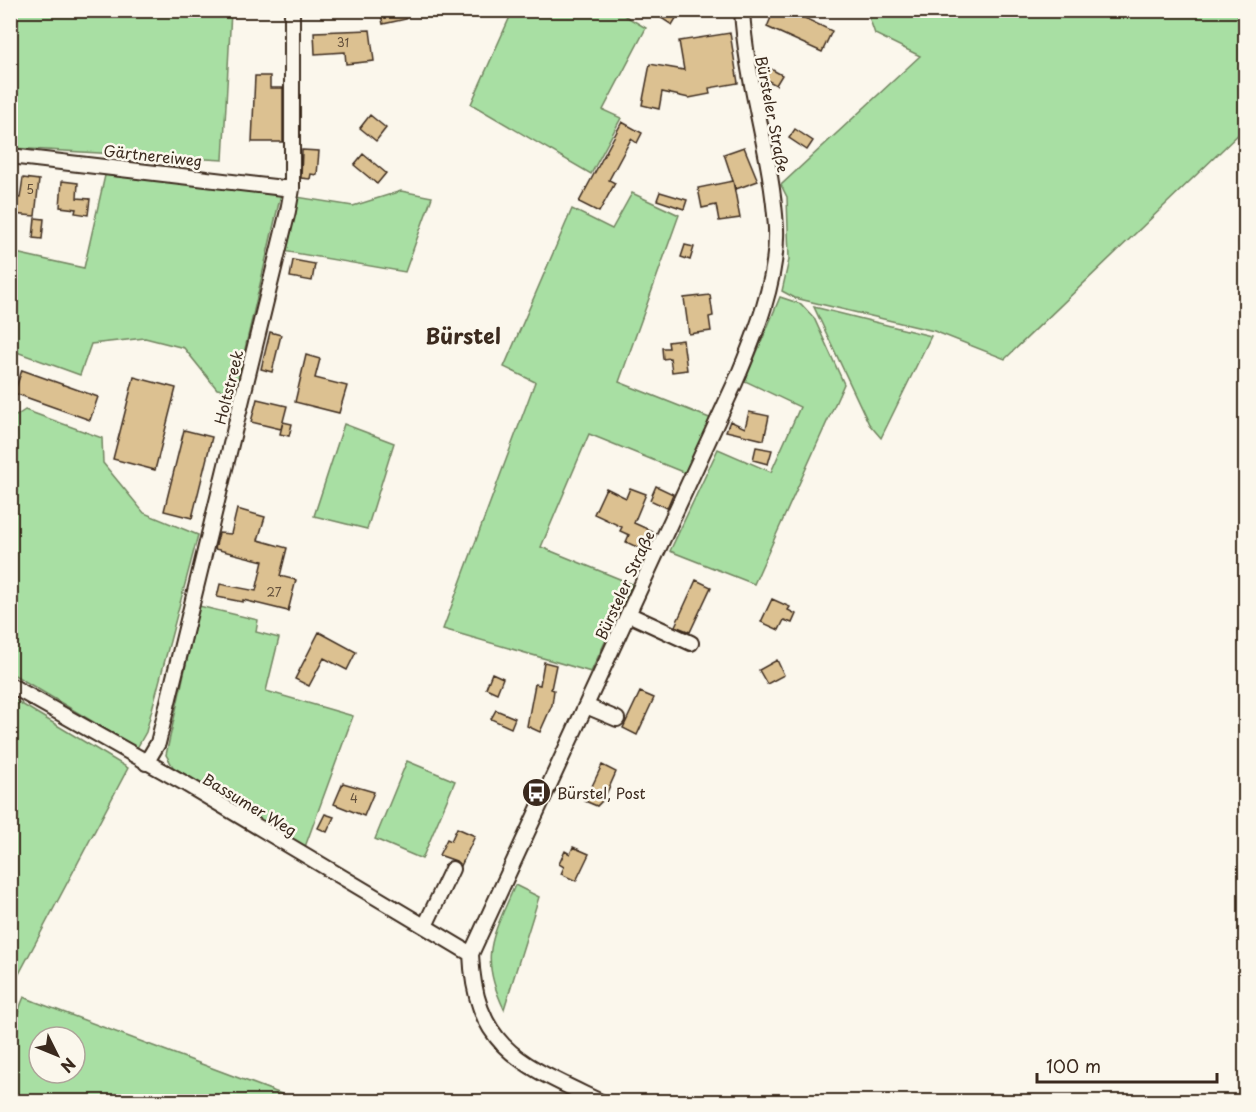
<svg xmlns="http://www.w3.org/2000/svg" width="1256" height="1112" font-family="'Playpen Sans',sans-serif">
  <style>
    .green { fill: #a8dfa3; stroke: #728460; stroke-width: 1.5; fill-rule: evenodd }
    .building { fill: #dcc191; stroke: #3b2a1e; stroke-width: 1.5 }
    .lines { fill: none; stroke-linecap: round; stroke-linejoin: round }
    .minor-casing { stroke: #3b2a1e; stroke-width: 18 }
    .minor { stroke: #fbf7ec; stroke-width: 14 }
    .labels { text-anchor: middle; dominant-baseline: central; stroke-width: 5; stroke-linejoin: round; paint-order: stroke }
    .number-label { font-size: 12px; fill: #63503b }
    .street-label { font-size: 15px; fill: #3b2a1e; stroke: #fbf7ec }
    .poi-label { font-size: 15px; fill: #3b2a1e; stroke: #fbf7ec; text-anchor: start }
    .district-label { font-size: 21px; font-weight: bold; fill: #3b2a1e; stroke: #fbf7ec }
  </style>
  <rect width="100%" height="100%" fill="#fbf7ec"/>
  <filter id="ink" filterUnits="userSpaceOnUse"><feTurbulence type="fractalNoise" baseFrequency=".0167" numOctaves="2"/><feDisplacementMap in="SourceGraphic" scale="12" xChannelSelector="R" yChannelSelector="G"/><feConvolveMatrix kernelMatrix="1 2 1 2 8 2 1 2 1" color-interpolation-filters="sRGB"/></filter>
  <g filter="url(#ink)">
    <path class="green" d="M513,10L617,11L646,28L603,110L621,118L591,174L471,104Z
      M10,11H231L223,160L11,148Z
      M867,11H1245V128L1005,359L934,331L795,298L782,291L789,260L787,197L781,185L920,56L875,34Z
      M106,171L281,194L235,392L217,389L184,348L145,338L91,344L80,375L11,350V252L84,268Z
      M401,191L432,197L405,272L283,251L297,197L353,206Z
      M632,193L679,215L619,382L712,419L685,473L589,434L541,547L632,584L591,672L443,629L535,382L504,367L572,209L612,229Z
      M780,297L801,304L814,318L844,384L754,584L670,551L718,449L771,472L800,407L745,381Z
      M814,307L931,336L881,438L869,424Z
      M25,410L102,438L103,463L144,513L198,535L146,732L137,748L11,673V414L16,416Z
      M344,424L394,443L367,529L314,516Z
      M199,606L258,620L256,632L279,638L266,691L353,716L305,847L173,767L166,755Z
      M10,697L128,768L11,989H10Z
      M407,761L455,781L422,859L375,839Z
      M515,885L539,897L504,1009C478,954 493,937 515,885Z
      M24,997L36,1002L300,1101H11C10,1068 10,1027 24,997ZM39,1037H75V1073H39Z"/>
    <path class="building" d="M380,10H405L406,19L383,24Z
      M649,10H681L672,25Z
      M774,10H788L832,31L822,52L767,27Z
      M370,30L374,61L346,64L345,52L315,54L314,32Z
      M730,33L738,83L709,88L710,94L689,98L662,92L659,109L642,105L650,64L684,70L679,41Z
      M769,68L782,75L776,85L763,78Z
      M255,76H270V88H283V142H252Z
      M370,115L386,128L376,141L360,128Z
      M622,122L642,133L637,143L631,139L609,180L615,183L599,212L579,202Z
      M795,129L813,141L807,150L789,138Z
      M744,147L758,181L736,189L733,181L740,218L719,221L716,205L702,208L698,188L733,181L724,154Z
      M302,150L319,151L317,175L311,174L310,179L301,178Z
      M363,154L386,173L377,184L354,165Z
      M23,178L39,180L35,216L12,214L14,197L20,198Z
      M62,181L78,183L77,198L90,199L88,215L75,213L76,209L60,207Z
      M660,192L687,200L684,209L657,200Z
      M35,218L44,219L42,239L33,238Z
      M685,245L694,247L690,260L681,257Z
      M293,260L315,264L312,281L290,277Z
      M710,295L713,316L709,317L711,331L689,334L684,298Z
      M270,332L281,335L272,372L261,369Z
      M683,340L687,370L672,372L670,358L663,359L662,348H669L668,342Z
      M306,355L320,359L315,378L347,386L339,413L295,402Z
      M22,370L98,397L90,420L14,393Z
      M134,377L176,388L155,470L113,459Z
      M257,399L287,406L281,429L251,422Z
      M749,412L769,416L764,440L726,431L730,421L745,428Z
      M283,422L292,424L289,436L280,434Z
      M184,430L212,437L192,518L164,511Z
      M756,447L772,450L768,464L753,460Z
      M656,486L673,494L667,508L650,500Z
      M606,488L626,498L630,488L646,494L634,523L652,531L643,550L626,542L629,535L620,531L622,527L594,514Z
      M237,509L265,517L258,540L287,548L280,576L296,580L288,611L243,600V602L217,597L220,584L256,591L263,561L215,549L219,533L231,534Z
      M696,580L711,587L690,632L675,626Z
      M772,599L790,607L788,610L796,614L792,623L784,620L779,630L761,622Z
      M319,632L356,652L347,670L324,658L309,686L295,679Z
      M777,660L784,675L767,684L759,670Z
      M544,662L556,665L551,689L554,690L552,705L540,732L527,726L535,684L540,685Z
      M492,673L503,678L497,693L486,688Z
      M640,692L654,698L637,735L623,728Z
      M496,710L515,718L511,728L491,719Z
      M602,765L616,772L604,799L597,806L585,801Z
      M343,783L374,792L364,816L334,804Z
      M325,814L334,817L327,832L318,828Z
      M457,828L475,836L461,866L456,861L439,855L447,839L451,841Z
      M573,847L589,854L576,881L561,874L564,867L559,864L565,851L570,854Z"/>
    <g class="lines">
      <defs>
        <path id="minor" d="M10,156L292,189
          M628,614L691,643
          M10,685L186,784L471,954
          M586,706L617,719
          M146,763L158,743L288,211L292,189V10
          M425,926L452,869
          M601,1102C524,1065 475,1050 471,954L735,383C755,336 778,280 776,228C772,155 746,84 742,10"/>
      </defs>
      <use href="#minor" class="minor-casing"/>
      <use href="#minor" class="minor"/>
    </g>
  </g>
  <defs>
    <symbol id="bus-disc" viewBox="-11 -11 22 22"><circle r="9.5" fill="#3b2a1e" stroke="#fbf7ec"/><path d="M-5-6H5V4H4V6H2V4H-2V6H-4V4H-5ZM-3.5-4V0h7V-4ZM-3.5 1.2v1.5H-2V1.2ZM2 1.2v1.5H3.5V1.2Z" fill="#fff"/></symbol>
  </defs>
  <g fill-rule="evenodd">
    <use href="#bus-disc" x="520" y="776" width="33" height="33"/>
  </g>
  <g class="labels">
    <g class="number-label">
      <text x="343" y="42">31</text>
      <text x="30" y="189">5</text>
      <text x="274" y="592">27</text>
      <text x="354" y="798">4</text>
    </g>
    <g class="street-label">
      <text transform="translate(773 114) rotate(79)">Bürsteler Straße</text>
      <text transform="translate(153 155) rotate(6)">Gärtnereiweg</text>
      <text transform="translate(228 387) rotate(-76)">Holtstreek</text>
      <text transform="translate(624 585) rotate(-65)">Bürsteler Straße</text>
      <text transform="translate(250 804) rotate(31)">Bassumer Weg</text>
    </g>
    <g class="poi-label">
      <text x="557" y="792">Bürstel, Post</text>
    </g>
    <g class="district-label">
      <text x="463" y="335">Bürstel</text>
    </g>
  </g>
  <rect width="1256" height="1112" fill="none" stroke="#fbf7ec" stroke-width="36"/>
  <rect x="18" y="18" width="1220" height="1076" fill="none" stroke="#3b2a1e" stroke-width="2" filter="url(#ink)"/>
  <g transform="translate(57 1055) rotate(133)"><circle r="28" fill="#fbf7ec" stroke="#aea59a" stroke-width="1.5"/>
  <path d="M0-4.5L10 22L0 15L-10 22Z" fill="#3b2a1e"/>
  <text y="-9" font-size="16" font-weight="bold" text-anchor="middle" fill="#3b2a1e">N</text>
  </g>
  <path d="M1037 1073v9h180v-9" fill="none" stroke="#3b2a1e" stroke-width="3"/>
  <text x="1046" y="1073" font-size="18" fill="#3b2a1e" stroke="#fbf7ec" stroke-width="4.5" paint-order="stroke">100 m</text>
</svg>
